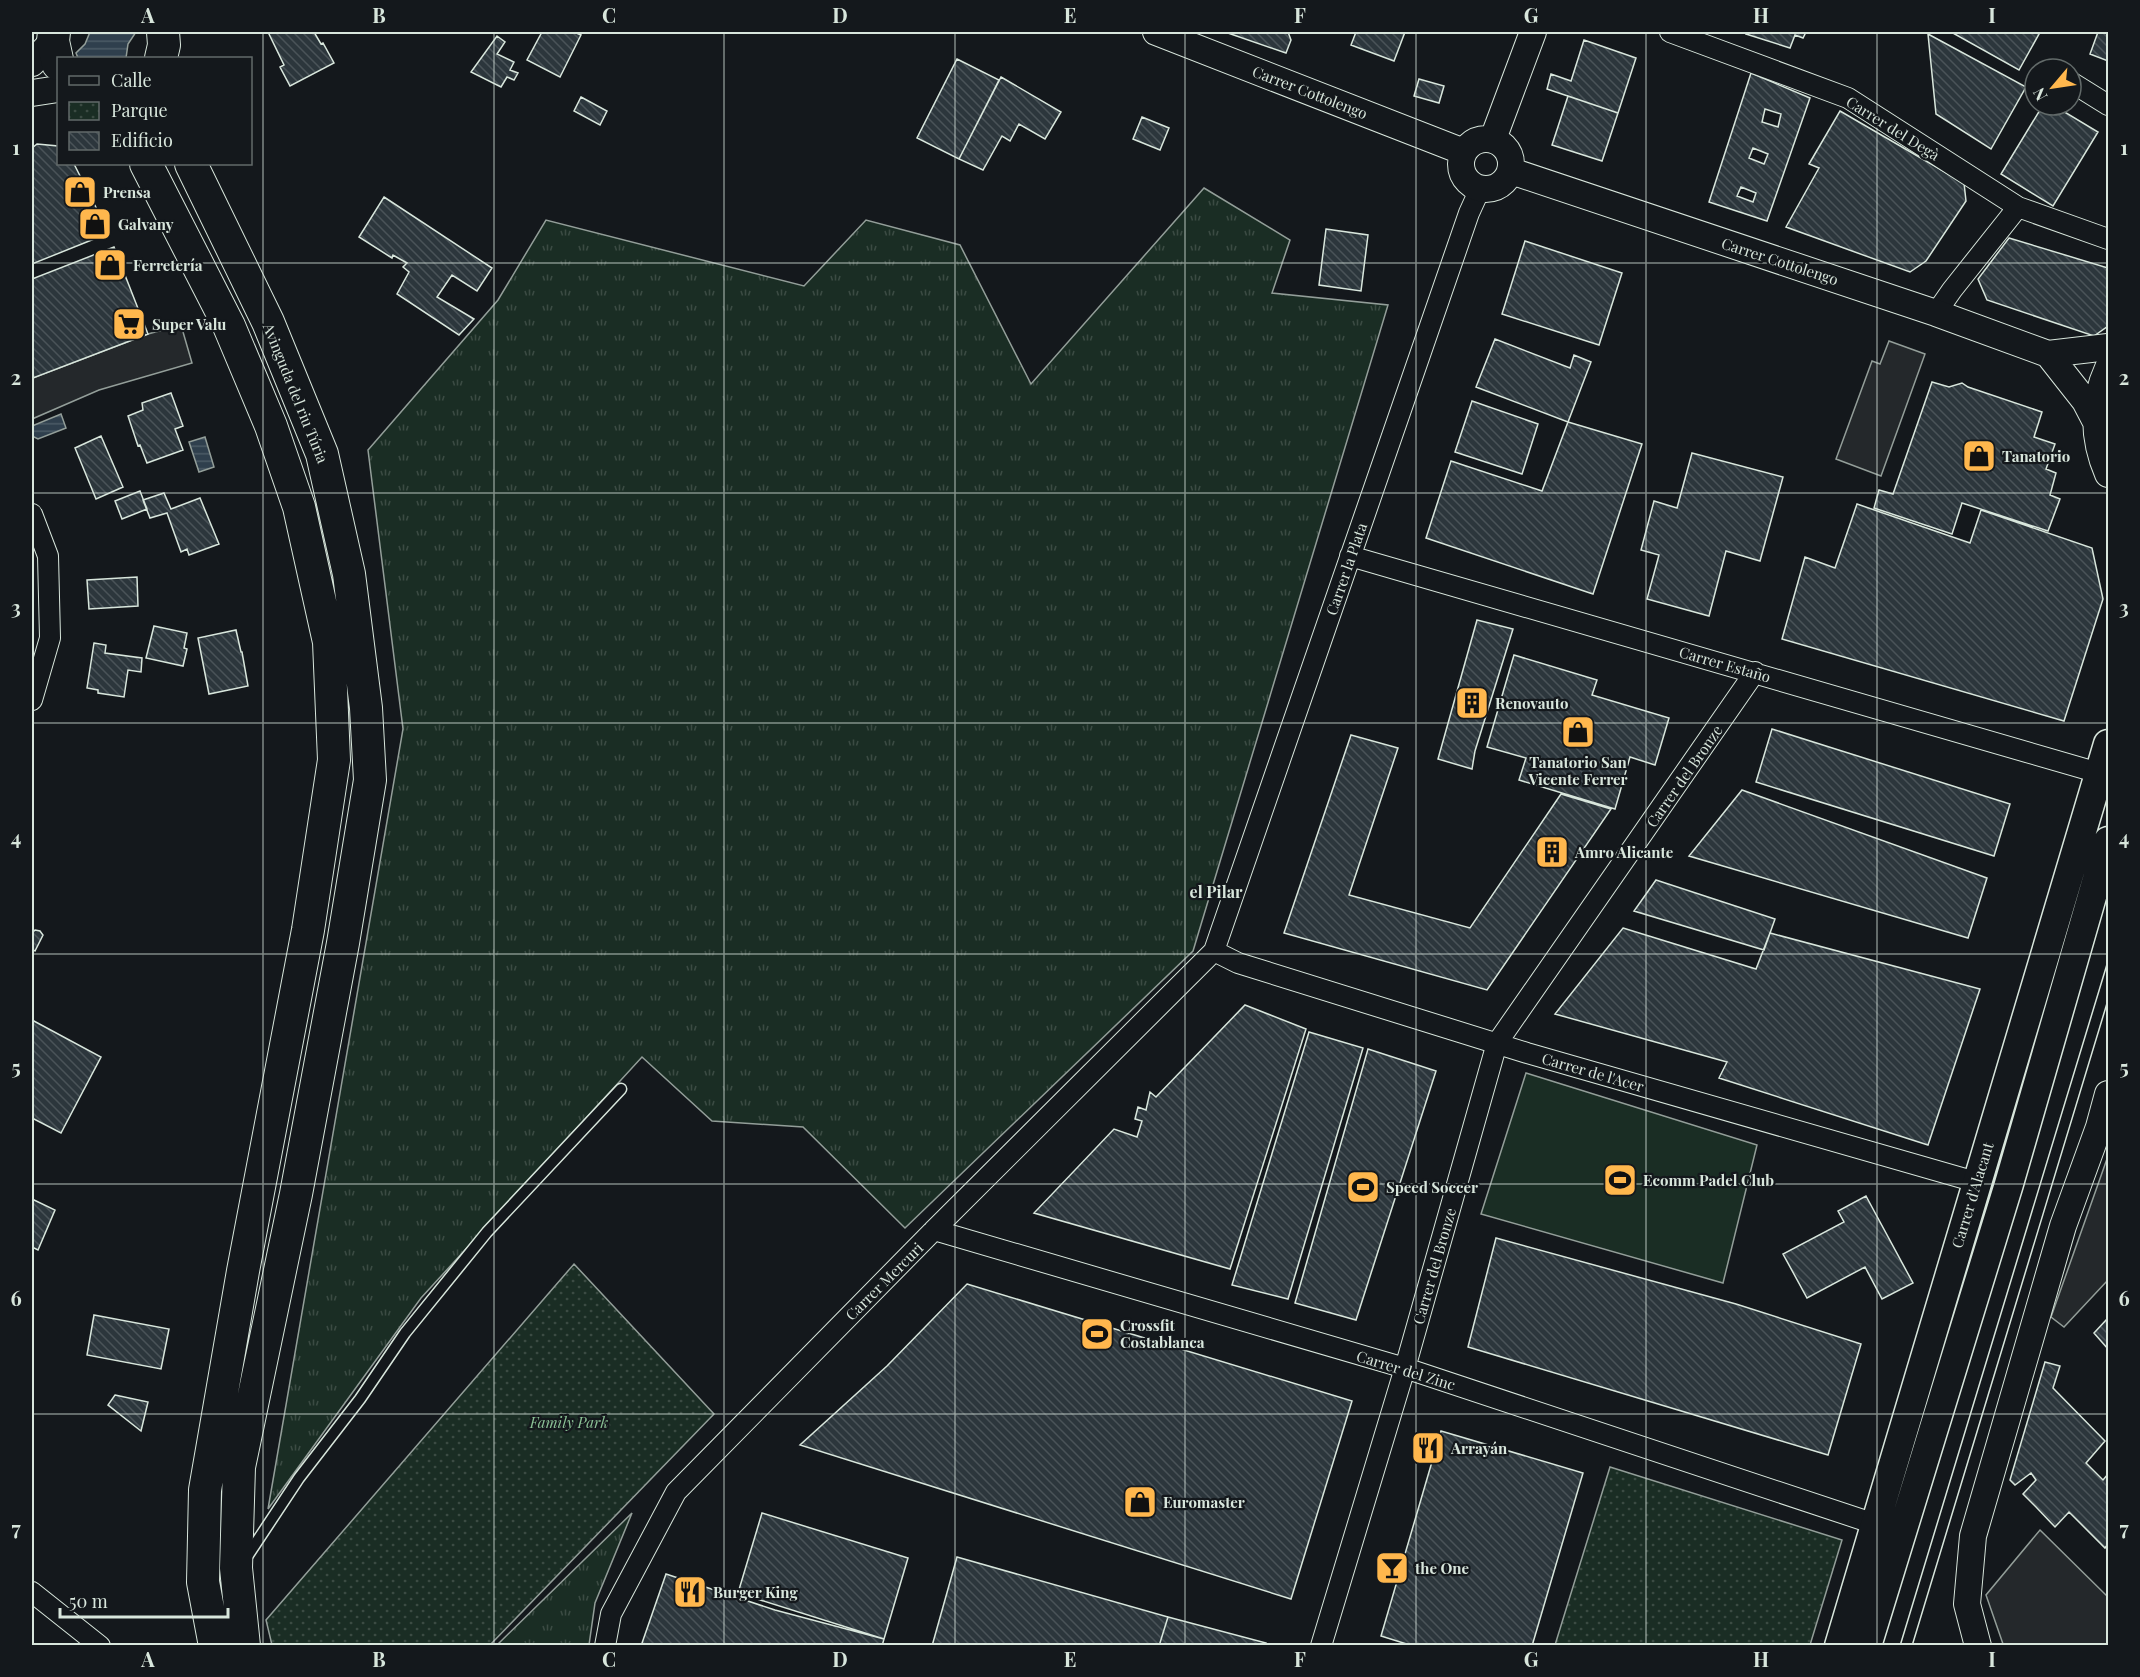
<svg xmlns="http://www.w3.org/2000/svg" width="2140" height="1677" font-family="'Playfair Display',serif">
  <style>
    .grass { fill: url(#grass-tufts); stroke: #939e99; stroke-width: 1.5 }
    .park { fill: url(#park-dots); stroke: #939e99; stroke-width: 1.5 }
    .pitch { fill: #1a2d24; stroke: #939e99; stroke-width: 1.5 }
    .parking { fill: #24282b; stroke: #939e99; stroke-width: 1.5 }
    .water { fill: url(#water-rules); stroke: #939e99; stroke-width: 1.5 }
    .building { fill: url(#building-back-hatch); stroke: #d8e6dc; stroke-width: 1.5; fill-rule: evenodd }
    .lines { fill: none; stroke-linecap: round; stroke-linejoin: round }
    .service-casing { stroke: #d8e6dc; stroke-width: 13 }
    .minor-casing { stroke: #d8e6dc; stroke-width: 22 }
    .tertiary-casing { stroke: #d8e6dc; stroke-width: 28 }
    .secondary-casing { stroke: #d8e6dc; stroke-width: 31 }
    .primary-casing { stroke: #d8e6dc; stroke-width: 34 }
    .service { stroke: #14181c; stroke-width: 10 }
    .minor { stroke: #14181c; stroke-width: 20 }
    .tertiary { stroke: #14181c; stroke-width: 26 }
    .secondary { stroke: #14181c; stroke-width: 28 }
    .primary { stroke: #14181c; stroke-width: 32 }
    .tram { stroke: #d8e6dc; stroke-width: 1.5 }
    .grid { fill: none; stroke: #d8e6dc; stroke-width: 1.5; stroke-opacity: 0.55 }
    .labels { text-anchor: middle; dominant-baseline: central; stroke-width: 4.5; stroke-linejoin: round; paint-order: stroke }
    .street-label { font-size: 15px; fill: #d8e6dc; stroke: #14181c }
    .poi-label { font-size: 15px; font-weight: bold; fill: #d8e6dc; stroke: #14181c; text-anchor: start }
    .park-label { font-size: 15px; font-style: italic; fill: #8ac095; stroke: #14181c }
    .neighbourhood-label { font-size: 16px; font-weight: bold; fill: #d8e6dc; stroke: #14181c }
    .neatline { fill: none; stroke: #d8e6dc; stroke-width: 2 }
    .grid-label { font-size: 20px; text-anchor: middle; font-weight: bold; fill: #d8e6dc }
  </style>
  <defs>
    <pattern id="grass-tufts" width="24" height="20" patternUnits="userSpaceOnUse" patternTransform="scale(1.5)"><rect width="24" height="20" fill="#1a2d24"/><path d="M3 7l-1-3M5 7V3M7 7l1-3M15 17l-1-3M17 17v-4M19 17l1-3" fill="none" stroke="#3b4b43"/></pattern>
    <pattern id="park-dots" width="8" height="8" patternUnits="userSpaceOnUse" patternTransform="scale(1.5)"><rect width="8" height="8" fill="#1a2d24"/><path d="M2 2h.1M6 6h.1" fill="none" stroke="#3b4b43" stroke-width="1.8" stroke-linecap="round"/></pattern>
    <pattern id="water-rules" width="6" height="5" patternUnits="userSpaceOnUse" patternTransform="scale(1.5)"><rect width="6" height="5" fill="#2f3f4d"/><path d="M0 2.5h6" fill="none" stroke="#4c5b66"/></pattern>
    <pattern id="building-back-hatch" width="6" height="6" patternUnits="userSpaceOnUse" patternTransform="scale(1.5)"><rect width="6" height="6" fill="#2c363c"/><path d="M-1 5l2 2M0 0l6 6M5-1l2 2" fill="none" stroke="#4a5358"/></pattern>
  </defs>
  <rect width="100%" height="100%" fill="#14181c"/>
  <path class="grass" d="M1204,188L1290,240L1272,293L1388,305L1193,951L905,1228L803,1127L712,1121L642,1057L421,1298L268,1509L403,729L368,450L498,300L546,220L804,286L866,220L960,245L1031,384Z
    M632,1513L595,1603L589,1645H497Z"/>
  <path class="park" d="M574,1264L714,1414L490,1645H272L266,1620Z
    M1610,1467L1842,1540L1810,1645H1555Z"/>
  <path class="pitch" d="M1526,1073L1757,1145L1723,1283L1481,1214Z"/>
  <path class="parking" d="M181,325L192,363L99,390L32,419V375L33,378L148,334Z
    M1889,341L1925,354L1881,476L1836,459L1872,361L1880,364Z
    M2108,1156V1280L2064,1327L2051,1317Z
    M2040,1530L2108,1597V1645L2004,1646L2003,1644L1986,1595Z"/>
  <path class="water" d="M90,32H136L128,44L126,58H78L76,53L85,44Z
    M61,414L66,428L38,439L32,436V426Z
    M205,437L214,467L199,472L189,442Z"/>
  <path class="building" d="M268,32H314L321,44L323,43L334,63L290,86L280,67L284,65Z
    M542,32H574L581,35L560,77L527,60Z
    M1225,32H1288L1291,40L1286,53Z
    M1356,32H1405L1394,61L1351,45Z
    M1747,32H1806L1803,38L1795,35L1790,48L1746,34Z
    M1951,32H2035L2039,34L2019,70Z
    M2098,32H2108V61L2090,54Z
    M1928,34L2026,87L1991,149L1936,114Z
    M497,36L505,42L497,54L514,62L510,70L518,73L514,80L507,77L501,87L471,72Z
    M1584,40L1636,58L1618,113L1547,89L1551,74L1571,81Z
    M957,59L999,80L959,159L917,138Z
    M1751,73L1810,98L1767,221L1709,202ZM1765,109L1781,114L1778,127L1762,122ZM1753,148L1768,154L1764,164L1749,158ZM1741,187L1756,193L1753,202L1737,196Z
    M1001,77L1061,112L1045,139L1019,124L1010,141L1002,136L983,170L959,159Z
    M1419,79L1444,86L1439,103L1414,96Z
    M1568,96L1618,113L1602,161L1552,145Z
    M581,97L607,111L600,125L574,111Z
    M2043,105H2053L2098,132L2053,206L2001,174Z
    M1840,111L1964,183L1966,201L1926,261L1910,272L1786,227L1819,168L1809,164Z
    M1142,117L1169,128L1160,150L1133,139Z
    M37,144L58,146V164H74L109,233L32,264V148Z
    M384,197L492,268L477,291L452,275L437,297L474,319L459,335L397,294L409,272L403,267L407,263L393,255L392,258L359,237Z
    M1326,229L1368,235L1361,291L1319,285Z
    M2009,238L2108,268V326L2094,336L1987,300L1978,279Z
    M1525,241L1622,273L1599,345L1502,314Z
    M114,247L148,334L33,378L32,279Z
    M1495,339L1570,368L1574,355L1591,362L1568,422L1476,387Z
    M1932,382L1949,387L1962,383L1968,387L2042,412L2034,437L2055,444L2046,469L2056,473L2050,495L2060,499L2048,531L1962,503L1952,534L1874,508L1879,490L1893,494Z
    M171,393L183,426L175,429L183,450L147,463L140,445L138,446L128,416L143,410L142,403Z
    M1472,401L1538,424L1522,474L1455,452Z
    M1568,422L1642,444L1593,594L1426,538L1451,461L1542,491Z
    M101,436L123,487L96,499L75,448Z
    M1692,453L1783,477L1760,561L1726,551L1709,616L1647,599L1659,555L1641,550L1654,501L1677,508Z
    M140,491L147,509L122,519L115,501Z
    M164,493L171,509L200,498L219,544L189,555L187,549L181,552L167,513L150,518L143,500Z
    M1857,504L1970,543L1981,510L2092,548L2103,599L2064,721L1782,639L1805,557L1835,568Z
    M137,577L138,606L89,609L87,580Z
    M1477,620L1513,629L1475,751L1472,769L1438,759Z
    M154,626L187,633L184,648L187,649L183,666L146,658Z
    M236,630L241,652H242L248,686L209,694L198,638Z
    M94,643L106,645L105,653L142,658L141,672L128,670L124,697L98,693V690L87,688Z
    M1514,655L1597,680L1592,695L1669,718L1655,765L1630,757L1615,809L1519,780L1526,758L1487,747Z
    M1772,729L2010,804L1994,856L1756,782Z
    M1351,735L1398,748L1349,895L1470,928L1561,794L1611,809L1487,990L1284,933Z
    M1742,790L1987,878L1968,938L1689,856Z
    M1656,880L1775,919L1764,950L1634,911Z
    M1623,928L1756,969L1770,933L1980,989L1928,1145L1719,1078L1727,1062L1555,1014Z
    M35,930L40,931L43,935L35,951L32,949V933Z
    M1245,1005L1306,1029L1230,1269L1034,1213L1114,1129L1137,1137L1142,1121L1135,1119L1138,1107L1146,1110L1150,1092L1156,1097Z
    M32,1020L101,1057L61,1133L32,1118Z
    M1309,1032L1363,1048L1288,1299L1232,1285Z
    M1368,1049L1436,1071L1356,1320L1295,1303Z
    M1866,1196L1913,1283L1882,1299L1865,1267L1807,1298L1783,1254L1844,1222L1838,1211Z
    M32,1199L55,1210L38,1250L32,1247Z
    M1496,1238L1736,1304L1861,1344L1828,1455L1468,1347Z
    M967,1284L1352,1401L1291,1599L800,1445L887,1366Z
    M94,1315L169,1329L161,1369L87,1355Z
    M2108,1318V1349L2094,1333Z
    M2045,1362L2060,1366L2053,1388L2105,1441L2086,1463L2103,1480L2108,1474V1544L2105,1548L2069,1512L2055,1527L2036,1507L2023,1494L2036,1480L2031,1473L2015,1485L2010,1480Z
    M115,1395L148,1402L141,1431L108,1405Z
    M1441,1431L1583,1473L1532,1646H1413L1381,1636Z
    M762,1513L908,1558L884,1639L738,1593Z
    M957,1557L1168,1617L1159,1646H932Z
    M666,1574L775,1610L884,1639L882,1646H641Z
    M1168,1617L1266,1643L1265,1646H1159Z"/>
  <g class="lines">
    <defs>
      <path id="service" d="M244,1561L299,1478L360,1399L405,1333L487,1232L621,1089"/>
      <path id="minor" d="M1670,32L1848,98L2018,207L2108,239
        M2071,82L2108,105
        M1936,313L1952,290L2018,207
        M32,514L48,556L50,638L32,700
        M1350,556L2099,773
        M1214,951L1238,963L1527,1053L1976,1182
        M934,1230L1405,1368L1875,1524
        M32,1592L100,1646
        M605,1646L611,1614L676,1492L934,1230L1214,951L1469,213L1480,189
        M1321,1646L1405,1368L1497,1043L1755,672"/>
      <path id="tertiary" d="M1156,32L1464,152
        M32,63L53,41
        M32,93L58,89
        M1461 164a25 25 0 1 1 50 0a25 25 0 1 1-50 0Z
        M1493,139L1533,32
        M1511,171L1936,313L2048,354L2108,347
        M2048,354L2085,401L2097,424
        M2108,368C2092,403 2093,439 2108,474
        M1978,1646L1967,1604L1973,1536L2063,1226L2099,1127L2108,1094"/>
      <path id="secondary" d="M1839,1646L2108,744
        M1867,1646L2009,1184L2108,841"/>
      <path id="primary" d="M54,32L53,41L58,64
        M161,58L164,45L163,32
        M146,164L229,326L271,426L299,507L329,642L334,760L308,930L243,1271L205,1490L203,1582L215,1646
        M191,164L268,322L322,454L349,574L366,708L370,780L343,943L296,1194L239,1467L236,1568L244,1646"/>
    </defs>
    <use href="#service" class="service-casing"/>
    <use href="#minor" class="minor-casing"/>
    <use href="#tertiary" class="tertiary-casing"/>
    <use href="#secondary" class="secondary-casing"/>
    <use href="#primary" class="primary-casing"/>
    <use href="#service" class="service"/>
    <use href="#minor" class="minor"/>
    <use href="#tertiary" class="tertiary"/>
    <use href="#secondary" class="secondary"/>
    <use href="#primary" class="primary"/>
    <path class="tram" d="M1900,1646C1969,1417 2041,1189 2108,961
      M1912,1646L2108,1000"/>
  </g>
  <path class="grid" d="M263,32V1646M494,32V1646M724,32V1646M955,32V1646M1185,32V1646M1416,32V1646M1646,32V1646M1877,32V1646M32,263H2108M32,493H2108M32,723H2108M32,954H2108M32,1184H2108M32,1414H2108"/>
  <defs>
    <symbol id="shop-square" viewBox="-11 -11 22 22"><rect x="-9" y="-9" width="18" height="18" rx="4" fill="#ffb74d" stroke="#14181c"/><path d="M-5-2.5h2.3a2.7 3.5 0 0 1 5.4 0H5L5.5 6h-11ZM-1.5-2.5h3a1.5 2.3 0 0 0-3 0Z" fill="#111"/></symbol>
    <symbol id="supermarket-square" viewBox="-11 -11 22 22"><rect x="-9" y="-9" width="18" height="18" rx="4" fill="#ffb74d" stroke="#14181c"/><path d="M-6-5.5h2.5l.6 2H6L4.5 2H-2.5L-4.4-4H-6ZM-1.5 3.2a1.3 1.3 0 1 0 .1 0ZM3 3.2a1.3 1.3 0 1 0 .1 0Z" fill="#111"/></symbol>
    <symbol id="building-square" viewBox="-11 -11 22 22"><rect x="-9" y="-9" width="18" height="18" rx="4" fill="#ffb74d" stroke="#14181c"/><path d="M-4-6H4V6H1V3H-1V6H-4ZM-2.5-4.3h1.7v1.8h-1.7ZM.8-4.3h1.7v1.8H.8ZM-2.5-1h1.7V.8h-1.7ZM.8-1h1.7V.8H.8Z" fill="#111"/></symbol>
    <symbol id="stadium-square" viewBox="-11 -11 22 22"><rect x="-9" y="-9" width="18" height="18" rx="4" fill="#ffb74d" stroke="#14181c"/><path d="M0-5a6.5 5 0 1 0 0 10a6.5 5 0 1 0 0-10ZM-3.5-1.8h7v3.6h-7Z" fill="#111"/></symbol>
    <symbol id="restaurant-square" viewBox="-11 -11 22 22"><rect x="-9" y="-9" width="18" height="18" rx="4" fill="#ffb74d" stroke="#14181c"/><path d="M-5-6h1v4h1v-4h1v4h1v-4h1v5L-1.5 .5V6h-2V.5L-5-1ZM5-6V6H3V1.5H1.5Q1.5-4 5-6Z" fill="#111"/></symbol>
    <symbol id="bar-square" viewBox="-11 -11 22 22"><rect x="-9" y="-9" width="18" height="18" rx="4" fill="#ffb74d" stroke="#14181c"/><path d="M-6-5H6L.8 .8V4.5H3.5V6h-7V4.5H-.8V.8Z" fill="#111"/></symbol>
  </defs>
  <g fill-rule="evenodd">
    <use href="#shop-square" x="61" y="173" width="38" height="38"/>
    <use href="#shop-square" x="76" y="205" width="38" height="38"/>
    <use href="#shop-square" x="91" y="246" width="38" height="38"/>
    <use href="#supermarket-square" x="110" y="305" width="38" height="38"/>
    <use href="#shop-square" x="1960" y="437" width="38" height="38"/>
    <use href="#building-square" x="1453" y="684" width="38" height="38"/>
    <use href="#shop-square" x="1559" y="713" width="38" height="38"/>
    <use href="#building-square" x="1533" y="833" width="38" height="38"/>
    <use href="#stadium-square" x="1601" y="1161" width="38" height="38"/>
    <use href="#stadium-square" x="1344" y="1168" width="38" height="38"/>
    <use href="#stadium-square" x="1078" y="1315" width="38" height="38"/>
    <use href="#restaurant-square" x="1409" y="1429" width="38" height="38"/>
    <use href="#shop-square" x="1121" y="1483" width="38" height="38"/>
    <use href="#bar-square" x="1373" y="1549" width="38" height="38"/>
    <use href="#restaurant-square" x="671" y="1573" width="38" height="38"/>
  </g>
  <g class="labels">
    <g class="street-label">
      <text transform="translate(1310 92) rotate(21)">Carrer Cottolengo</text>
      <text transform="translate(1893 128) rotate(32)">Carrer del Degà</text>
      <text transform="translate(1780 261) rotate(18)">Carrer Cottolengo</text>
      <text transform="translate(296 393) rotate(68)">Avinguda del riu Túria</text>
      <text transform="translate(1346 569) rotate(-71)">Carrer la Plata</text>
      <text transform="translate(1725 664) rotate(16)">Carrer Estaño</text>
      <text transform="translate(1684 776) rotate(-55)">Carrer del Bronze</text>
      <text transform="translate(1593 1072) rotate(16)">Carrer de l'Acer</text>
      <text transform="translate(1972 1195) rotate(-73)">Carrer d'Alacant</text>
      <text transform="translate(1434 1266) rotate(-74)">Carrer del Bronze</text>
      <text transform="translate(884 1281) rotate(-45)">Carrer Mercuri</text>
      <text transform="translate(1406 1370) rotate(17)">Carrer del Zinc</text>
    </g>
    <g class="poi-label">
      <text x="103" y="192">Prensa</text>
      <text x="118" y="224">Galvany</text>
      <text x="133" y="265">Ferretería</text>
      <text x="152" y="324">Super Valu</text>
      <text x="2002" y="456">Tanatorio</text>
      <text x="1495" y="703">Renovauto</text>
      <text x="1578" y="762" text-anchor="middle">Tanatorio San<tspan x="1578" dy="17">Vicente Ferrer</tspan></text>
      <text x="1575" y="852">Amro Alicante</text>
      <text x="1643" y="1180">Ecomm Padel Club</text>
      <text x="1386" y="1187">Speed Soccer</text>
      <text x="1120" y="1325">Crossfit<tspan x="1120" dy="17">Costablanca</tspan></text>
      <text x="1451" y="1448">Arrayán</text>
      <text x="1163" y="1502">Euromaster</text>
      <text x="1415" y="1568">the One</text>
      <text x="713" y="1592">Burger King</text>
    </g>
    <g class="park-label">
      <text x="569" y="1422">Family Park</text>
    </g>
    <g class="neighbourhood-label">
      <text x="1216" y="891">el Pilar</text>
    </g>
  </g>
  <rect width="2140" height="1677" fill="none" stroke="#14181c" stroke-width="66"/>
  <rect x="57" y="57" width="195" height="108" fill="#14181c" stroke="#626a69" stroke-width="1.5"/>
  <rect x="69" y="76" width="30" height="9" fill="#14181c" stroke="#626a69" stroke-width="1.5"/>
  <text x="111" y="87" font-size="18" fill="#d8e6dc">Calle</text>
  <rect x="69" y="102" width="30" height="18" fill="url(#park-dots)" stroke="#626a69" stroke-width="1.5"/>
  <text x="111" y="117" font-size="18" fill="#d8e6dc">Parque</text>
  <rect x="69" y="132" width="30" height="18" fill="url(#building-back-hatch)" stroke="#626a69" stroke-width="1.5"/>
  <text x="111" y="147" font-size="18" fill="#d8e6dc">Edificio</text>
  <g transform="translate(2053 87) rotate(241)"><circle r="28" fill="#14181c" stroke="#626a69" stroke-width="1.5"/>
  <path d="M0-4.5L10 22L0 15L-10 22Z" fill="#ffb74d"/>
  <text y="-9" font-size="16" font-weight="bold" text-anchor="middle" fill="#d8e6dc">N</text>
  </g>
  <path d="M60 1608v9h168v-9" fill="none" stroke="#d8e6dc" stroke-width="3"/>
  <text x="69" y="1608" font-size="18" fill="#d8e6dc" stroke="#14181c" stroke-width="4.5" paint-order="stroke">50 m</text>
  <rect x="33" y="33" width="2074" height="1611" class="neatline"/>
  <g class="grid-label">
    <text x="148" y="23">A</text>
    <text x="379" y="23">B</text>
    <text x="609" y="23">C</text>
    <text x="840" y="23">D</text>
    <text x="1070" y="23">E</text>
    <text x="1300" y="23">F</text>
    <text x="1531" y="23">G</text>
    <text x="1761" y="23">H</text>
    <text x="1992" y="23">I</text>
    <text x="16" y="155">1</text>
    <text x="2124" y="155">1</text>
    <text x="16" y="385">2</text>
    <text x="2124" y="385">2</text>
    <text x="16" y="615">3</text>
    <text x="2124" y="615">3</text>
    <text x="16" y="845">4</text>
    <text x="2124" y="845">4</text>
    <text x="16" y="1075">5</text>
    <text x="2124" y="1075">5</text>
    <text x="16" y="1306">6</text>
    <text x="2124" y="1306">6</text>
    <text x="16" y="1536">7</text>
    <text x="2124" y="1536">7</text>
    <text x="148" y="1667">A</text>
    <text x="379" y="1667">B</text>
    <text x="609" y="1667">C</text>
    <text x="840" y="1667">D</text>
    <text x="1070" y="1667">E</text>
    <text x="1300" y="1667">F</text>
    <text x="1531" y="1667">G</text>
    <text x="1761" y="1667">H</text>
    <text x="1992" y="1667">I</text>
  </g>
</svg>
